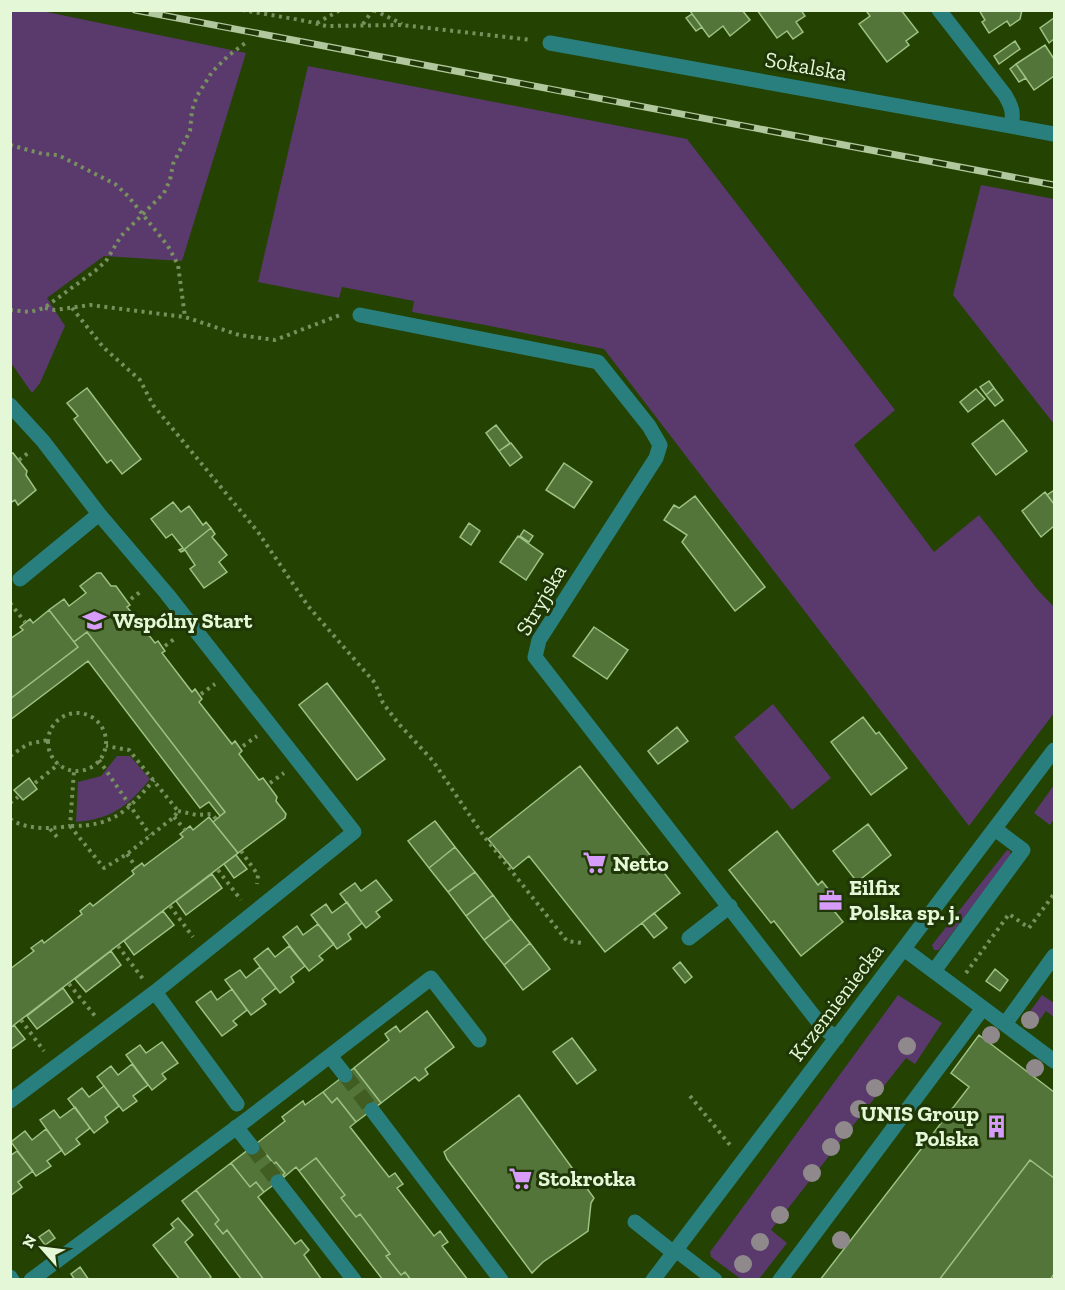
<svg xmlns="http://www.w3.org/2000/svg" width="1065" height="1290" font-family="'Zilla Slab',serif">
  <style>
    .green { fill: #5a396d }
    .building { fill: #54753a; stroke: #9dc283; stroke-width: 1.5 }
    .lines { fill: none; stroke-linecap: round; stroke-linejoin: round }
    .minor-tunnel { stroke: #415d21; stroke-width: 15; stroke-dasharray: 15 8; stroke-linecap: butt }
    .path { stroke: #77905e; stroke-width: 4; stroke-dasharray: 3 4.5; stroke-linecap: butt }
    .minor { stroke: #297f7d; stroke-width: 15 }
    .rail-casing { stroke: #b1c79e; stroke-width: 7 }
    .rail { stroke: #1f3607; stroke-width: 4.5; stroke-dasharray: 14; stroke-linecap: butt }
    .tree { fill: #8f898c }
    .labels { text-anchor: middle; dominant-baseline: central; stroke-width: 6; stroke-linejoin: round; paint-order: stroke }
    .street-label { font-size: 22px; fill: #e4f7d7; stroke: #1f3607 }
    .poi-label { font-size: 22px; font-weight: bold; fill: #e4f7d7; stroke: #1f3607; text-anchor: start }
  </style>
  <rect width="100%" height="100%" fill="#244201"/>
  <path class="green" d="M10,11H42L246,53L182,261L104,256L47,298L65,326L40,383L32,393L11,363Z
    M308,66L687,139L895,410L854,445L934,552L979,515L1037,589L1054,607V713L969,826L604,349L485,325L412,312L414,301L342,287L339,298L258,282Z
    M981,185L1054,199V424L953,295Z
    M773,704L831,778L792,810L734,737Z
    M117,756H130L150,779C128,806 112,819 76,822L78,782L101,776Z
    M1054,785V819L1050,825L1034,813Z
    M1007,850L1010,851L1011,857L939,950H934L932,945Z
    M898,995L942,1023L915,1064L906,1058L771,1230L787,1243L759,1279H741L711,1257L710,1252Z
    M1042,995L1054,1003V1017L1046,1011L1033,1029L1023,1021Z"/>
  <path class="building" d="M742,10L750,20L730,36L723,26L709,37L690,11Z
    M757,10H801L805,16L796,22L803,32L793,39L787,31L777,38Z
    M869,10H901L918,32L906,41L909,45L887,62L859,24L870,16L867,12Z
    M979,10H1022L1020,19L1010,26L1007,21L989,33L982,22L985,20Z
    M692,14L702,27L696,31L686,18Z
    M1054,18V39L1049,43L1040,28Z
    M1015,41L1020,49L999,64L994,56Z
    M1045,45L1054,59V76L1034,90L1016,64Z
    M1016,64L1026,78L1019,82L1010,69Z
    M989,381L994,388L986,395L980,387Z
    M87,388L141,459L122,474L111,460L107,463L74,419L78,416L67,403Z
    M994,388L1003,400L995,406L986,395Z
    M976,389L985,399L968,412L960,402Z
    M1003,420L1027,451L996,475L972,444Z
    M496,425L510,443L499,451L486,433Z
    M511,443L522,457L510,466L499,451Z
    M13,453L27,471L26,475L36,490L18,505L15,500L10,503V454Z
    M564,463L592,482L574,508L546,490Z
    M1053,491L1054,492V504L1047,495Z
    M1045,492L1054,504V526L1041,537L1022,511Z
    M695,496L765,587L735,611L682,542L687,535L664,520L674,505L679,508Z
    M173,502L181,512L189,506L203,525L206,522L211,528L181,552L179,550L183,548L172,534L166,538L151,519Z
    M469,523L480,531L471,545L460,537Z
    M211,528L215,534L212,537L227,555L219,562L227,572L204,588L190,569L195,565L185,550L181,552Z
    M524,530L533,536L529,542L520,536Z
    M518,536L543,554L526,580L500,562Z
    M97,573H101L111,586H116L130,605L127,607L155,643L158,641L165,651L162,653L192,692L195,689L202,699L199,702L232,744L235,741L242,751L239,754L259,780L263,778L277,797L276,801L286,814L285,818L238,853L213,822L225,812L87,632L74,642L49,610L64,599L69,606L86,593L80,586Z
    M49,610L78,647L10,699V639L23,630L20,627L30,619L33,623Z
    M594,627L628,650L607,679L573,656Z
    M87,632L225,812L220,816L209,802L200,808L88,661L10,720V699L78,647L74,642Z
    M327,683L385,759L357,780L299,705Z
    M863,717L876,734L879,732L907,768L871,795L831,742Z
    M677,727L688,741L658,764L648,751Z
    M580,766L680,893L605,952L529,856L513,869L488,839Z
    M29,778L37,789L23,800L14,790Z
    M209,817L238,853L10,1028V969L34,951L31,948L42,940L44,943L82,914L80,911L90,903L93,906L134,874L132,871L142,863L144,866L183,837L180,834L190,826L193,830Z
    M435,821L455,847L429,868L408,841Z
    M868,824L891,855L857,882L833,851Z
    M777,831L818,885L822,881L838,901L831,907L843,922L801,956L774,921L771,923L729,870Z
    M455,847L475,872L448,892L429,868Z
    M236,855L247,869L234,878L224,864Z
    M475,872L493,895L466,916L448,892Z
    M212,874L222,888L186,915L176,901Z
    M376,880L392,900L376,912L380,917L366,928L340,894L355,883L361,891Z
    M493,895L511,919L484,940L466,916Z
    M347,902L362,923L348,934L351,939L337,949L311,915L326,904L332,913Z
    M163,911L174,925L134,955L124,941Z
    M654,913L667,928L654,938L642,923Z
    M511,919L530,943L504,965L484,940Z
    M318,924L334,944L319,956L323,960L309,971L283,937L297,926L303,935Z
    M530,943L550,969L523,990L504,965Z
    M289,946L305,966L291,977L294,982L280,993L254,959L268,948L275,957Z
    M111,951L121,965L86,992L75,979Z
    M680,962L692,977L685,983L673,968Z
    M260,967L276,988L262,999L266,1004L251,1015L225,980L240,970L246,978Z
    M995,969L1008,980L1000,991L986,981Z
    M63,988L73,1002L37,1029L27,1016Z
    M232,989L247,1010L233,1021L237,1025L222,1036L196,1002L211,991L217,1000Z
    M427,1011L454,1047L425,1069L428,1074L419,1081L415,1077L381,1103L354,1068L389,1040L385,1034L396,1026L400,1032Z
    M14,1025L25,1039L10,1050V1028Z
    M979,1035L1054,1092V1178L1030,1160L939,1280H820L969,1087L951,1073Z
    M572,1038L596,1070L577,1084L553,1052Z
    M162,1042L178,1063L162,1074L166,1079L152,1090L126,1055L140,1045L146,1053Z
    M132,1064L148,1085L133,1096L137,1101L123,1111L97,1077L111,1066L118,1075Z
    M354,1068L381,1103L356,1122L337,1098L332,1103L323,1092Z
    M104,1086L119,1106L105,1117L108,1122L94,1133L68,1099L82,1088L89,1097Z
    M323,1092L332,1103L337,1098L356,1122L350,1127L389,1177L395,1173L403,1184L397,1188L434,1236L440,1231L448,1242L442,1246L468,1280H411L405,1272L401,1275L386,1256L390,1254L360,1214L356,1217L341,1198L345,1195L316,1158L299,1171L296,1167L284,1177L283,1175L285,1173L276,1162L274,1164L257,1143L285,1121L282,1117L303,1101L305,1105Z
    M519,1095L594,1198L591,1203L588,1231L543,1262L532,1273L447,1159L444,1152Z
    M75,1107L90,1128L76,1139L80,1144L65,1155L40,1120L54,1110L60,1118Z
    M46,1129L62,1150L47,1161L51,1166L36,1176L11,1142L25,1131L32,1140Z
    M257,1143L274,1164L276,1162L285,1173L283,1175L284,1177L264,1192L256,1182L250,1187L231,1163Z
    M17,1151L33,1171L18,1182L22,1187L10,1196V1156Z
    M316,1158L345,1195L341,1198L356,1217L360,1214L390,1254L386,1256L401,1275L405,1272L411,1280H383L299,1171Z
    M1030,1160L1054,1178V1274L1050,1280H939Z
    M231,1163L250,1187L256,1182L264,1192L258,1197L295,1244L301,1240L309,1250L304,1255L322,1280H264L227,1230L223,1234L215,1224L219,1220L196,1190Z
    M196,1190L219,1220L215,1224L223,1234L227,1230L264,1280H242L182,1201Z
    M178,1218L193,1235L185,1242L211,1277L208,1280H180L153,1245L174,1228L171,1224Z
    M49,1230L55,1238L45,1245L39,1237Z
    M80,1267L89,1280H75L71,1274Z"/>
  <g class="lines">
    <path class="minor-tunnel" d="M345,1075L372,1110
      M252,1147L278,1182"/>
    <path class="path" d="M242,10L306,21L326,26L402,25L532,40
      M374,10L402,24
      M317,23L340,10
      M363,24L373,10
      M10,145L43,154L58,155L115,184L128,196L168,246L178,265L185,317
      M45,308L55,310L90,305L185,317L239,335L275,340L340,315
      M72,308L104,348L140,380L153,405L258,532L308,606L375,683L383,703L398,723L433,761L483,835L567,941L582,943
      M10,310L30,312L44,308L95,271L106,261L121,236L164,193L170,180L173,164L190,131L192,110L197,96L212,72L228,56L248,41
      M19,460L28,453
      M131,599L140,592
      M10,603L25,622
      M165,646L177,637
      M201,694L215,684
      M48 742a29 29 0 1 1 58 0a29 29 0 1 1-58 0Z
      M243,746L257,736
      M10,756L28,744L48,740
      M99,760L150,835
      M35,783L59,764
      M270,783L284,773
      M10,803L18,797
      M178,811L197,815L212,814L216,819
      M174,817L185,830
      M10,819C26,830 51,829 70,826L74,771
      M70,826L104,868L127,854L174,817L178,811L129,750L106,746
      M71,826C114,826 127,811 154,780
      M50,829L57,837
      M241,851L258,875L257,884
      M127,854L136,867
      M218,870L241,900
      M170,906L193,937
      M118,946L143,979
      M966,973L1009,914L1029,928L1054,894
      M69,984L95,1016
      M21,1020L44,1051
      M690,1096L730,1145"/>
    <path class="minor" d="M939,10L1005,95C1012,107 1014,113 1011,126
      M550,43L1054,134
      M360,315L598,362L649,426L660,445L656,458L539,640L535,657L823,1028L837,1038
      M10,405L43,441L99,514L167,594L354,832L155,992L10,1101
      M20,579L99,514
      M689,938L730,906
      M904,949L1054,1061
      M934,971L1023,850L995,829
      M155,992L237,1104
      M1005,1024L1054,956
      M330,1056L345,1075
      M372,1110L501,1280
      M236,1127L252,1147
      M278,1182L354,1280
      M635,1222L674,1253
      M676,1250L715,1280
      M10,1277L12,1280
      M31,1280L249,1118L431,978L479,1040
      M653,1280L1054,750
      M780,1280L983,1008"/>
    <defs>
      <path id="rail" d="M135,10L1054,185"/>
    </defs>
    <use href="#rail" class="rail-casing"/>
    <use href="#rail" class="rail"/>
  </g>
  <g class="tree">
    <circle cx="1030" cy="1020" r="9"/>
    <circle cx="991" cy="1035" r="9"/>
    <circle cx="907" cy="1046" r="9"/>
    <circle cx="1035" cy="1068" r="9"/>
    <circle cx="875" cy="1088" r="9"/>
    <circle cx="859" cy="1109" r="9"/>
    <circle cx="844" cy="1130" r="9"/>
    <circle cx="831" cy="1147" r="9"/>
    <circle cx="812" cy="1173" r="9"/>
    <circle cx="780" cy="1215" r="9"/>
    <circle cx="841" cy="1240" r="9"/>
    <circle cx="760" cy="1242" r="9"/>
    <circle cx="743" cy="1264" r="9"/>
  </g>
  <defs>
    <symbol id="school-bare" viewBox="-9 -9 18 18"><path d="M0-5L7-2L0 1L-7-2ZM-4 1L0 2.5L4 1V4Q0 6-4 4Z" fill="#d79bf9" stroke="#1f3607" stroke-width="2.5" paint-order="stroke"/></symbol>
    <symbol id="supermarket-bare" viewBox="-9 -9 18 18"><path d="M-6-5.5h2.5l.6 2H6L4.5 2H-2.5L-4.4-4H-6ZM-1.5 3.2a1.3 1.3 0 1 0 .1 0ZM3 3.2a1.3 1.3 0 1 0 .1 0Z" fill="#d79bf9" stroke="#1f3607" stroke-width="2.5" paint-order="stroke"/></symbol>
    <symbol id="office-bare" viewBox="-9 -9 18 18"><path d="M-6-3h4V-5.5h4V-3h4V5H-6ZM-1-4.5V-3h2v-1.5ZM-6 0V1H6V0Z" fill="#d79bf9" stroke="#1f3607" stroke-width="2.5" paint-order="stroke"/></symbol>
    <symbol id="building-bare" viewBox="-9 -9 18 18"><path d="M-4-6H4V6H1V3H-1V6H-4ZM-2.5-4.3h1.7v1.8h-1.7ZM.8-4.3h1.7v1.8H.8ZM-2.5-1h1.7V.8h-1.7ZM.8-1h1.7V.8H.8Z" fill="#d79bf9" stroke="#1f3607" stroke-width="2.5" paint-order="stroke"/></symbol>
  </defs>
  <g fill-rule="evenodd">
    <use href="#school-bare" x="78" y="604" width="33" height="33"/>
    <use href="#supermarket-bare" x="578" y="846" width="33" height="33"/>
    <use href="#office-bare" x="814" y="884" width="33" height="33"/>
    <use href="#building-bare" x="980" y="1110" width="33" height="33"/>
    <use href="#supermarket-bare" x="504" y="1162" width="33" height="33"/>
  </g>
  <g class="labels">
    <g class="street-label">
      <text transform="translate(806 66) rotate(10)">Sokalska</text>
      <text transform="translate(541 600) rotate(-60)">Stryjska</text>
      <text transform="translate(836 1002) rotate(-53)">Krzemieniecka</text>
    </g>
    <g class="poi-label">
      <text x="113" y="620">Wspólny Start</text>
      <text x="613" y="863">Netto</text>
      <text x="849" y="887">Eilfix<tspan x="849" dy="25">Polska sp. j.</tspan></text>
      <text x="979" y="1113" text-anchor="end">UNIS Group<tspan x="979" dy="25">Polska</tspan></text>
      <text x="538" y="1178">Stokrotka</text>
    </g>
  </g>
  <rect width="1065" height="1290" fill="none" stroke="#e4f7d7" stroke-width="24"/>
  <g transform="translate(42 1248) rotate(298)" stroke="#1f3607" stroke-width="4.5" paint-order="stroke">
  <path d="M0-4.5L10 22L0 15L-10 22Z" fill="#e4f7d7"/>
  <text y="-9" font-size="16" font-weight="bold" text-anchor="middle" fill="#e4f7d7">N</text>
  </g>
</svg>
